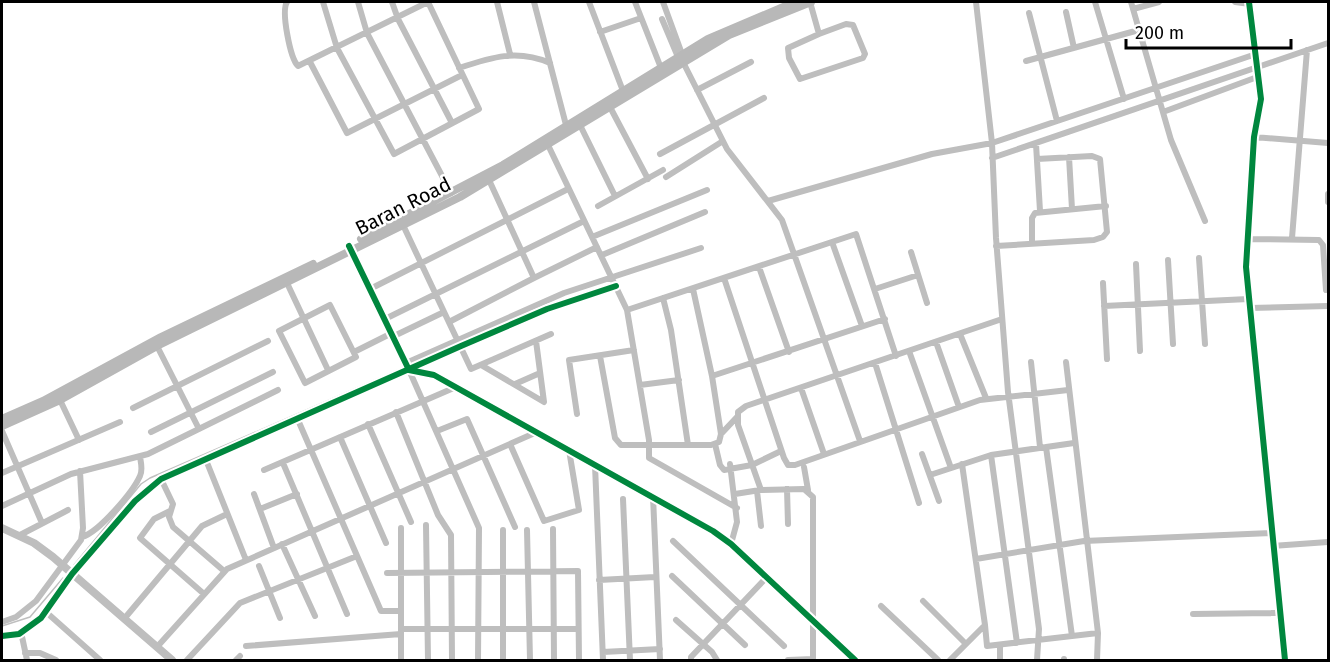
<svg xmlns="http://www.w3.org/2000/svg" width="1330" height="662" font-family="'Fira Sans',sans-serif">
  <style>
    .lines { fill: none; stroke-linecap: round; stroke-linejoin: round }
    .stream { stroke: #bfbfbf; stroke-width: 1.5 }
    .minor { stroke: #bebebe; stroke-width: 6 }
    .tertiary { stroke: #bebebe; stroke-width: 8 }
    .secondary { stroke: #b8b8b8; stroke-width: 8 }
    .cycleway-casing { stroke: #fff; stroke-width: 10 }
    .cycleway { stroke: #00873e; stroke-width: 6 }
    .labels { text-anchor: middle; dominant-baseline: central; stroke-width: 5; stroke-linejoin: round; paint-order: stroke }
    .street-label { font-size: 20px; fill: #000; stroke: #fff }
  </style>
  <rect width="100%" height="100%" fill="#fff"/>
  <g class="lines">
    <path class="stream" d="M74,565L141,484L150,478L398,370
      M2,626L30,617L63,578"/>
    <path class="minor" d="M287,2C281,11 290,58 298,66L428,2
      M323,2L337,48L394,154L479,109L428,2
      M358,2L367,33L451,193
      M392,2L398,19L452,123
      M497,2L510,54
      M534,2L566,125
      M589,2L623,91
      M635,2L661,68
      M663,2L682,54
      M810,2L819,34L846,24L853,25L865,54L863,58L800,79L789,58L788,48L819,34
      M976,2L992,143L996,238L1008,392L1039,629L1037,660
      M1095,2L1124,99
      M1131,2L1171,140L1205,221
      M1235,2L1250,4
      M1249,2L1261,99L1254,137L1246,267L1285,660
      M1133,9L1159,2
      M1066,12L1074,48
      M1029,13L1057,121
      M662,19L678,57
      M600,32L641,18
      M1026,61L1139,30
      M310,62L347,133L462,75
      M683,62L727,149L782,220L860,441
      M459,68C492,57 517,49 550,63
      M697,90L751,62
      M610,107L648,179
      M1163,112L1260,76
      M580,125L615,196
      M1254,137L1328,143
      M1036,144L1040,211
      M548,145L627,310L649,440V458L737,508
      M660,154L764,98
      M1069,157L1072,209
      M992,158L1328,43
      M666,177L723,141
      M489,180L534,278L597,247
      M768,201L932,154L992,143L1256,54
      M1328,202V194
      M598,206L663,170
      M403,225L471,369L551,334
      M592,237L707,190
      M1292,238L1307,50
      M1246,239L1319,240L1323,245L1326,290
      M832,242L862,326
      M1032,243V218L1035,213L1106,206
      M349,246L409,370L434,375L713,531L731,544L855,660
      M996,246L1094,240L1103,237L1107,232L1100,159L1092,156L1037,159
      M911,252L927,303
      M602,255L705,212
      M1199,258L1205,344
      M1168,260L1173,344
      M1136,264L1140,351
      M759,267L789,352
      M724,278L784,458L788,465H795L980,400L1068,390
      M287,283L328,370
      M1103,283L1107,359
      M370,289L568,189
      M875,289L918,275
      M663,298L671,330L688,445
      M330,305L356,357L305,383L279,331Z
      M1104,306L1248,299
      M1249,308L1328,306
      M627,310L856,234L896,356
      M385,319L584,221
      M449,322L534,278
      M960,334L986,398
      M394,336L444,312
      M936,342L959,407
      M157,346L199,429
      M909,351L951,468
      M354,352L392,333
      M600,356L615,438L621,445H711L719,442L721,434L712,376L693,289
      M1031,362L1040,447
      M1066,362L1098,633
      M406,363L564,293L701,248
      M875,363L919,503
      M481,365L544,402L536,341
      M409,370L479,528L478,660
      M712,376L885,319
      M515,384L540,373
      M640,385L679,380
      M801,388L824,454
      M60,400L79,440
      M133,408L268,341
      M396,412L438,515L451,535L452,660
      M577,414L569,360L634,350
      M298,420L381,611H401
      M368,424L411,522
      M2,431L42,523
      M437,431L467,419L515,527
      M151,432L273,372
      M721,434L737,417
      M340,437L386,543
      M510,444L544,521L579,510L569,450
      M715,444L720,465L724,470L752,465L781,451
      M1046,447L1072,636
      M922,454L939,501
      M991,455L1017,643
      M206,460L246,560
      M283,463L347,614
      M730,464L737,522L731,544
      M595,465L603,660
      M804,467L808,490
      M264,470L456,387
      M2,473L120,422
      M930,475L991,455L1074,443
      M161,479L173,504L169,517L173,527L224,571
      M787,489L788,524
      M757,491L761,526
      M254,494L274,548
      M735,494L760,490
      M653,496L660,660
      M623,499L630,660
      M2,506L71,474L148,454L278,390
      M260,509L297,494
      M170,511L154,519L140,538L204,594
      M426,525L428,660
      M553,529L554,660
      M503,530V660
      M527,530L530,660
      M20,535L68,510
      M82,537C99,532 133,492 140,476C143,470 141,463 140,457
      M673,541L784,646
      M282,544L315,616
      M1272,546L1328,542
      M976,559L1084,541L1271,533
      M259,566L280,618
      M387,573L578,571L579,660
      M672,576L745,645
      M599,580L655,577
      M923,601L966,644
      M881,606L938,660
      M46,612L100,660
      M1193,614L1280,613
      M124,619L202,526L227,514
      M676,620L712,652L717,660
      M2,622L16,617L36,601L81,540L83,528L80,471
      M985,625L987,646L1098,633L1097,660
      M401,629H578
      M21,632L27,660
      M2,636L19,634L41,618L72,574L135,501L161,479L461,346L547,309L616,286
      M246,646L401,634
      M157,647L227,569L537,432
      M603,652L660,649
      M25,653H40L56,660
      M187,660L240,603L357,556
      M236,660L240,656
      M401,660V528
      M691,660V657L767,577
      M788,660L813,659
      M813,660V497L804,489L761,490L738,425V412L746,406L1002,319
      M950,660L985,625L962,464
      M1000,660V645
      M1064,660V659"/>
    <path class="tertiary" d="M2,528L34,543L53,557L172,660"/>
    <path class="secondary" d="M361,239L503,165L708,39L795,2
      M2,419L43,401L161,337L313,264
      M2,426L60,400L157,346L460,197L729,35L811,2"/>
    <defs>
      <path id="cycleway" d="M1249,2L1261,99L1254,137L1246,267L1285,660
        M349,246L409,370L434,375L713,531L731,544L855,660
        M2,636L19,634L41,618L72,574L135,501L161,479L461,346L547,309L616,286"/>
    </defs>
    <use href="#cycleway" class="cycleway-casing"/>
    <use href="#cycleway" class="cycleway"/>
  </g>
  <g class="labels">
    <g class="street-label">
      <text transform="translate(403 206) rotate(-27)">Baran Road</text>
    </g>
  </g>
  <rect width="1330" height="662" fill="none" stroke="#000000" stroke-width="6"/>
  <path d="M1126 39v9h165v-9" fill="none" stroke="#000000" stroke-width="3"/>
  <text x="1135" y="39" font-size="18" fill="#000000" stroke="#ffffff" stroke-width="4.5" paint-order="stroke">200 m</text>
</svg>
